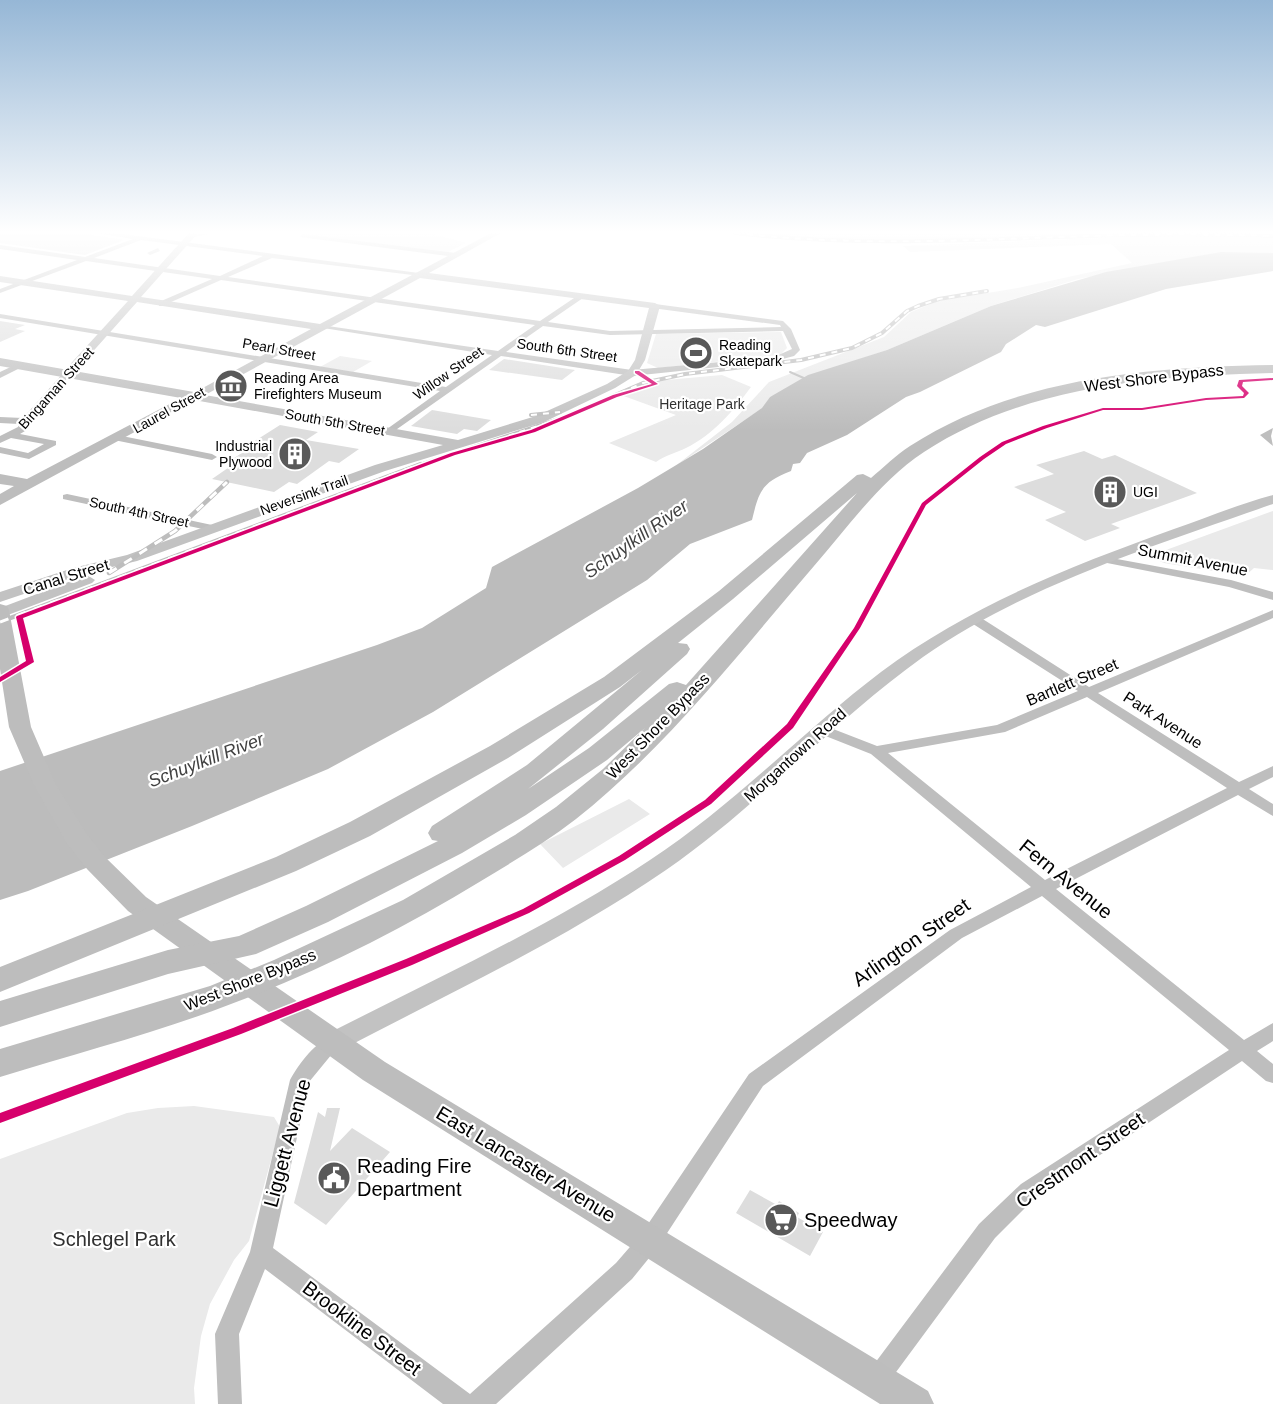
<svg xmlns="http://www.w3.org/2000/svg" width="1273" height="1404" font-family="Arial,sans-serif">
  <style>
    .green { fill: #eaeaea }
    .water { fill: #bcbcbc }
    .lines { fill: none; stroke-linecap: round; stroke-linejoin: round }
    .stream { stroke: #bcbcbc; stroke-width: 2 }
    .building { fill: #ddd }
    .street { fill: #bebebe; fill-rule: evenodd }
    .secondary { fill: #c2c2c2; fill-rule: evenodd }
    .primary { fill: #bdbdbd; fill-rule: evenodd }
    .highway { fill: #bdbdbd; fill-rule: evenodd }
    .rail-far1-casing { stroke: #bdbdbd; stroke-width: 4 }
    .rail-casing { stroke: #bdbdbd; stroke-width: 4.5 }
    .rail-far1 { stroke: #fff; stroke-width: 2; stroke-dasharray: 6; stroke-linecap: butt }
    .rail { stroke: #fff; stroke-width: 3; stroke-dasharray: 9; stroke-linecap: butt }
    .cycleway-casing { stroke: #fff; stroke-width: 3 }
    .cycleway { fill: #d6006c; fill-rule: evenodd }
    .labels { text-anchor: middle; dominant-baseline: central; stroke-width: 4.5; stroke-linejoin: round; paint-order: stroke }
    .far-poi-label { font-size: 14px; fill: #000; stroke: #fff; text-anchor: start }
    .far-street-label { font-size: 14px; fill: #000; stroke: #fff }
    .far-park-label { font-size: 14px; fill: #303030; stroke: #fff }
    .street-label { font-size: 16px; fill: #000; stroke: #fff }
    .water-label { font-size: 18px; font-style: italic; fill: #414141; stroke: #fff }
    .near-street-label { font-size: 20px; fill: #000; stroke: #fff }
    .near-poi-label { font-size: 20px; fill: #000; stroke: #fff; text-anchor: start }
    .near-park-label { font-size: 20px; fill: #303030; stroke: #fff }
  </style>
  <rect width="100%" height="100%" fill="#fff"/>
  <path class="green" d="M332,233H430L466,243L446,253L308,235Z
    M743,233H1273V253L1221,252L1078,279L991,306L887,350L851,362L770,397L763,408L674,467L732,422L769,382L884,337L911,312L938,301L1018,288L1132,263L1111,244L910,252L903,246L1105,238L1103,236L906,243L806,239Z
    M781,332L787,348L780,355L658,368L647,363L656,334Z
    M340,356L372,361L353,372L320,367Z
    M722,375L751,387C734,410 713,435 686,448C676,453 666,455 656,462L609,443L676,415L621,395L622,392L655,381Z
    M1273,511V570L1254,568L1245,576L1164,563L1153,558L1155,554Z
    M629,799L650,814L563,868L540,844Z
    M194,1106L274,1117L280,1127L249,1241L234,1260L210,1304L201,1336L194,1388L195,1404H0V1159L127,1113L158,1108Z"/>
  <path class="water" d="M1221,252L1273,253V271L1166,289L1045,327L1036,325L1006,344L1001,352L920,392L906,397L847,435L807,453L800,463L793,464L791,471C762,482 759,491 752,520L690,544L647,580L433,712L328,769L192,826L28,891L0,900V771L377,645L422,628L486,588L492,567L638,488L703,449L762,408L770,397L808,375L887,350L991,306L1106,272Z"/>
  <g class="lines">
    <path class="stream" d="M790,372L806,379"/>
  </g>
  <path class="building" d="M0,233H80L124,240L85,255L0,243Z
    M0,321L25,325L15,329L25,331L0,342Z
    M504,359L575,370L562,380L489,370Z
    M432,410L491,420L477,431L464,429L457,434L411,426Z
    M280,425L318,432L306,440L359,449L339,463L329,461L297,484L289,482L274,492L212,479L238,461L231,460L251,447L247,446Z
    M1084,451L1102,459L1115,455L1197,493L1111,524L1120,528L1085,541L1045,520L1066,512L1014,487L1054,474L1036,465Z
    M327,1108H340L330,1151L352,1128L390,1152L326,1225L294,1203L318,1112L325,1117Z
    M750,1190L777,1205L779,1201L799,1213L797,1217L823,1232L810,1256L736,1213Z"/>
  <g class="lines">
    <path class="street" d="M97,233H115L419,273L421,276L272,258L228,277L540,321L580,294L584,296L583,298L548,322L610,331L781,327L780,325L652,308L651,306L655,304L783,321L791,329L800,350L794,356L775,361L632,376L501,356L390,434L387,433V429L440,391L0,318V314L446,387L492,355L317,327L321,325L498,351L535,325L221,280L162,306H159V302L212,279L86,261L0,293V289L77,260L0,249V245L85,257L133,239ZM141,240L263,256L220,276L94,258ZM543,326L610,335L783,331L792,349L774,357L632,370L506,352Z
      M214,233L193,237L190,235Z
      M302,234L456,253L459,255L456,257L300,237Z
      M158,248L160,251L150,255L147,253Z
      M19,363L26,365L0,378V372Z
      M65,371L72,373L29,422L25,431L20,434L56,441V445L29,459L0,453V447L28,453L44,444L11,438L0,443V436L18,427L19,424L0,423V417L23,418Z
      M1273,428L1271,436L1273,446L1260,435Z
      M117,435L212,454L217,457L212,460L114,440V436Z
      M67,494L212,525L217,528L212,531L63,499V495Z
      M1106,557L1231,580L1273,592V600L1229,587L1102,562V558Z
      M1273,610V618L1098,693L1239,782L1273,766V777L1249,789L1273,804V816L1238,795L1056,889L1244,1040L1273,1023V1041L1257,1051L1273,1064V1083L1266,1081L1242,1061L1035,1198L995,1238L885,1387L877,1391L869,1387L865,1379L869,1371L979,1224L1021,1184L1229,1050L1042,896L962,938L763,1086L658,1247L632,1279L496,1404H443L265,1269L239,1334L242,1404H218L215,1334L250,1252L290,1080C298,1065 321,1032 339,1038L341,1043L309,1082L273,1248L470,1394L616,1263L642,1233L749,1074L950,930L1031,887L871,754L818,733L816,730L818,727H828L877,746L997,725L1078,691L970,622L968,619L970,616H978L1089,687ZM1087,697L1227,788L1045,880L888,753L1005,732Z"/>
    <path class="secondary" d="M189,233H198L141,297L320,324L491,233H501L429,273L655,303L660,306L645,360L636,375L615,388L544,422L385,471L137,561L83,574L0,602V592L73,568L127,555L375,465L443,445L194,400L188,396L311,329L137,302L72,375H64V371L128,301L0,282V276L132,296ZM420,278L649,308L635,360L628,371L607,384L536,416L458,440L205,395Z
      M1273,495V504C1154,546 1028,584 923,657C832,722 758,807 666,870C564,940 450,993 341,1050L332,1053L323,1050L319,1043L323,1036C433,980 547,928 650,860C734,805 802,732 881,672C969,606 1071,566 1174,529C1206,518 1239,504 1273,495Z
      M87,575L95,580L92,583L0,618V608Z"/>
    <path class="primary" d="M0,358L194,392L201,396L0,505V494L14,486L0,484V474L27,479L181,398L0,366Z
      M0,604L7,606L9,610L31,727L56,785L86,833L105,857L146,897L385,1062L928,1391L934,1404H880L363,1080L128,911L87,869L68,845L34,785L9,727L0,669Z"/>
    <path class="highway" d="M1273,365V373C1153,376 1027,385 924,452C880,481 848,527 814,566C739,653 667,747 576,819C546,842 514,861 481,881C402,929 318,972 231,1004C156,1033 77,1053 0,1077V1049L210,986L274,960L403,900L515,835L556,807L603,769L645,728L607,760L526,815L462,853L328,922L256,954L168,974L0,1027V1001L168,950L239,936L306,906L438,841L432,840L428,833L432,826L527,765L642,670L620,687L508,758L370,836L296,871L0,992V967L276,857L350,822L490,746L604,677L719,591L857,475L863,474L871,478C884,467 896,455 910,446C1017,377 1150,367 1273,365ZM857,493L686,685L677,682L669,684L589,748L528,789L603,729L687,654L690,649L687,644L678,643L733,599Z"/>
    <defs>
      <path id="rail-far1" d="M735,233C854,247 971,240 1090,236C1151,234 1212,234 1273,236
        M531,415L560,412
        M417,466L559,419L643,383L685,374L801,360L852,348L882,333L907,311L918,306L939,299L987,291"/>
      <path id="rail" d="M109,573L175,531L227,482
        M0,622L421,464"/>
    </defs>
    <use href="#rail-far1" class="rail-far1-casing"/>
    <use href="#rail" class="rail-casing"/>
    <use href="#rail-far1" class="rail-far1"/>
    <use href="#rail" class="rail"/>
    <defs>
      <path id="cycleway" d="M635,371H639L658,384L617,397L535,432L455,455L23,618L34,662L0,682V677L26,661L16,617L17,616L451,453L531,430L613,395L652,384L635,373Z
        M1273,378V380L1243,382L1242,386L1249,393L1244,398L1206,400L1142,410H1103L1047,428L1006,444L984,459L926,505L860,628L793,728L711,804L625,860L529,913L412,965L241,1034L0,1123V1113L233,1028L406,959L523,909L619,856L705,800L787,724L854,628L922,503L980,457L1002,442L1043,426L1103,408H1142L1206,398L1243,396L1244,393L1237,386L1239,380Z"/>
    </defs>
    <use href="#cycleway" class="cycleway-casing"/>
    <use href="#cycleway" class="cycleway"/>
  </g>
  <linearGradient id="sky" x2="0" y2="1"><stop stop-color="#96b7d6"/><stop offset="0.54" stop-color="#fff"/><stop offset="1" stop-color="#fff" stop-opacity="0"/></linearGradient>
  <rect width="1273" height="430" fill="url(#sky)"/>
  <defs>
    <symbol id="stadium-disc" viewBox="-11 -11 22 22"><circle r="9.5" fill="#595959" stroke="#fff"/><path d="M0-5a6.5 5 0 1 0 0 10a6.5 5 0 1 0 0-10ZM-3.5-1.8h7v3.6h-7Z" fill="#fff"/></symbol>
    <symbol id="museum-disc" viewBox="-11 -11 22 22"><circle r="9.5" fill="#595959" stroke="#fff"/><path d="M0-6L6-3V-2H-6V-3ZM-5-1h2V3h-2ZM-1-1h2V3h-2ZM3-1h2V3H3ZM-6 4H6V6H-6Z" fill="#fff"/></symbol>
    <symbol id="building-disc" viewBox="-11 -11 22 22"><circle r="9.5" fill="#595959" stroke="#fff"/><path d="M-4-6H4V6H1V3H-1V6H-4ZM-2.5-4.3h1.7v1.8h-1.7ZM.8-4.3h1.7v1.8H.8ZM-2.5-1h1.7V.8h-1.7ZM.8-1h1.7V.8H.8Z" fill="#fff"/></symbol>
    <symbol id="civic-disc" viewBox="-11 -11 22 22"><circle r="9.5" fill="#595959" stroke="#fff"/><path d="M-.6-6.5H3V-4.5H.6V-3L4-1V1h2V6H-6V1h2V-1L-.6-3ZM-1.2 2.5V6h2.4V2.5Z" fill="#fff"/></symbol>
    <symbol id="supermarket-disc" viewBox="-11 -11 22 22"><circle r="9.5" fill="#595959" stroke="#fff"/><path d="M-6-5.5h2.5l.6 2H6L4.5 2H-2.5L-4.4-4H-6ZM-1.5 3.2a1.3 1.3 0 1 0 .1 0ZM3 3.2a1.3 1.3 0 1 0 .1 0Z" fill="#fff"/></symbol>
  </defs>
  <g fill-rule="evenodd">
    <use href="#stadium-disc" x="677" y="334" width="38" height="38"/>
    <use href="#museum-disc" x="212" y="367" width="38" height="38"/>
    <use href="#building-disc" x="276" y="435" width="38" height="38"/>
    <use href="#building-disc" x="1091" y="473" width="38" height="38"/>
    <use href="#civic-disc" x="315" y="1159" width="38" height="38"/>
    <use href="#supermarket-disc" x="762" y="1201" width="38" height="38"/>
  </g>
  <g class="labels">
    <g class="far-poi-label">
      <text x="719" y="345">Reading<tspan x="719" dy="16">Skatepark</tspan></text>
      <text x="254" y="378">Reading Area<tspan x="254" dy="16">Firefighters Museum</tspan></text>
      <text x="272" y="446" text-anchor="end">Industrial<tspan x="272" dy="16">Plywood</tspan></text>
      <text x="1133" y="492">UGI</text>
    </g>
    <g class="far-street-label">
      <text transform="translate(279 349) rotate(10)">Pearl Street</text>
      <text transform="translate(567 350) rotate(8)">South 6th Street</text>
      <text transform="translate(448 373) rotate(-35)">Willow Street</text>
      <text transform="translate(56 388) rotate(-48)">Bingaman Street</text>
      <text transform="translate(169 410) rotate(-29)">Laurel Street</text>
      <text transform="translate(335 422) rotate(10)">South 5th Street</text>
      <text transform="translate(304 495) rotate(-20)">Neversink Trail</text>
      <text transform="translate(139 512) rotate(12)">South 4th Street</text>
    </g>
    <g class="far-park-label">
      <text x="702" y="404">Heritage Park</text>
    </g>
    <g class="street-label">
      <text transform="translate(1154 378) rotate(-7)">West Shore Bypass</text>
      <text transform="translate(1193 560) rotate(11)">Summit Avenue</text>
      <text transform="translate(66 577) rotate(-17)">Canal Street</text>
      <text transform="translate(1072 682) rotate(-23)">Bartlett Street</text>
      <text transform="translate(1163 720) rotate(33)">Park Avenue</text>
      <text transform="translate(658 726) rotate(-46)">West Shore Bypass</text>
      <text transform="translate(795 755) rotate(-42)">Morgantown Road</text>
      <text transform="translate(250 980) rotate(-22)">West Shore Bypass</text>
    </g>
    <g class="water-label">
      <text transform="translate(636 539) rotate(-35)">Schuylkill River</text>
      <text transform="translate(206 760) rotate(-21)">Schuylkill River</text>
    </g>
    <g class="near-street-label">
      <text transform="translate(1066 879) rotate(39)">Fern Avenue</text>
      <text transform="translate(911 942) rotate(-35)">Arlington Street</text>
      <text transform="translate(287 1143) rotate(-75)">Liggett Avenue</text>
      <text transform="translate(1080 1160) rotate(-35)">Crestmont Street</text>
      <text transform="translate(526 1164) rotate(31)">East Lancaster Avenue</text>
      <text transform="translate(362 1328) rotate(37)">Brookline Street</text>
    </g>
    <g class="near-poi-label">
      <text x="357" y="1166">Reading Fire<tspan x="357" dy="23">Department</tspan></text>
      <text x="804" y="1220">Speedway</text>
    </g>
    <g class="near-park-label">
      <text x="114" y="1239">Schlegel Park</text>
    </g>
  </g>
</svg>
